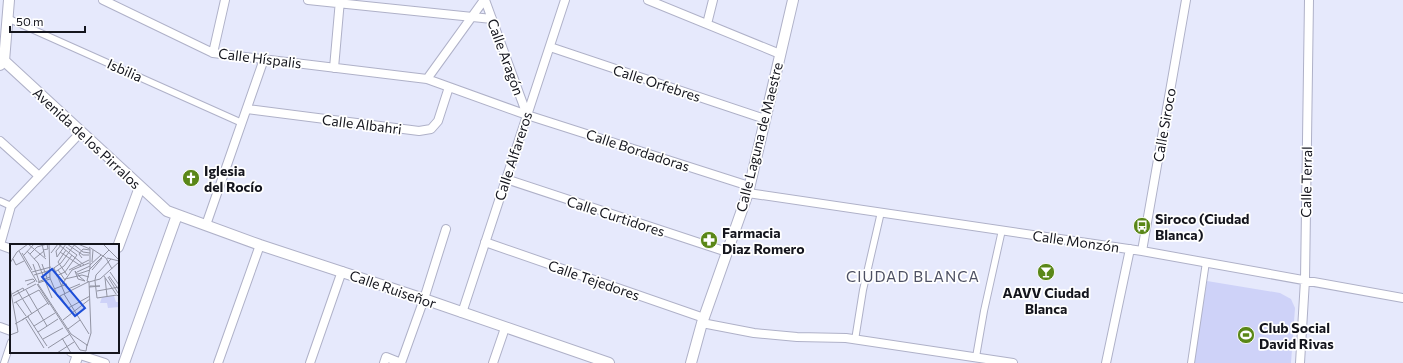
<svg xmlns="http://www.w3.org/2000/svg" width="1403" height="363" font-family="Commissioner,sans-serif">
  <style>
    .green { fill: #ced2f8 }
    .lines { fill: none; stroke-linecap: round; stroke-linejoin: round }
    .pedestrian-casing { stroke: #afb1c8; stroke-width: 8 }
    .minor-casing { stroke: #afb1c8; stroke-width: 10 }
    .tertiary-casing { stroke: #afb1c8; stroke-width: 12 }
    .pedestrian { stroke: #fff; stroke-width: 6 }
    .minor { stroke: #fff; stroke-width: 8 }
    .tertiary { stroke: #fff; stroke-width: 10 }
    .labels { text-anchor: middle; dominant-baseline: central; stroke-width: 3.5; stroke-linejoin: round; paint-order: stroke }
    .street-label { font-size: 14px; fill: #14151d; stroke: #fff }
    .poi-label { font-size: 14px; font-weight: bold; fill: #14151d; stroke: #fff; text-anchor: start }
    .neighbourhood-label { font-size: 15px; letter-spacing: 1px; fill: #4d5063; stroke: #fff }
    .inset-road { fill: none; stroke: #9294a3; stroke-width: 1 }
    .view { fill: #1d4ed8; fill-opacity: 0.15; stroke: #1d4ed8; stroke-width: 2 }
    .inset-edge { fill: none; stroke: #14151d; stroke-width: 2 }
  </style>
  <rect width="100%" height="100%" fill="#e6e9fc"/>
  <path class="green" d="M1207,281L1280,293L1291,299L1295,308L1291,363H1194Z"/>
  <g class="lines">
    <defs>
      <path id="pedestrian" d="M7,18L242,123
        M0,201L11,206
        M855,340L863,290L881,212
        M976,357L984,311L1002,230
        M4,363L11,342
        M1191,363L1206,262"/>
      <path id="minor" d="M103,0L213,53L427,79L527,115L749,186
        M308,0L492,19
        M485,0L527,115
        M648,0L780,54
        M707,24L713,0
        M550,47L765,119
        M213,53L225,0
        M334,68L340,0
        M427,79L484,0
        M247,109L419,131L431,129L438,121L449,87
        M0,141L39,176
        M506,179L727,252
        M748,193L1142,251L1403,298
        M206,225L264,59
        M485,242L704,318
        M0,245L11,206L81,132
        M0,245L11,249
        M1142,251L1186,0
        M462,313L565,0
        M702,323L754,333L797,337L846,338L1013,363
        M0,327L11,331
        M71,352L105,363
        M218,363L260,245
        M310,363L342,271
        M384,363L386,357L401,363L424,299L446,229
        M493,363L505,328
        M1106,363L1130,249
        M1300,363L1305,280L1309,0"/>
      <path id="tertiary" d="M0,57L167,211L260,245L424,299L609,363
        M0,65L4,61L9,0
        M118,247L140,187
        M75,363L79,352
        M124,363L177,215
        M691,363L702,323L748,193L793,0"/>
    </defs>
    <use href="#pedestrian" class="pedestrian-casing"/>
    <use href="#minor" class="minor-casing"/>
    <use href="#tertiary" class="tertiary-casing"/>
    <use href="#pedestrian" class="pedestrian"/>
    <use href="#minor" class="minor"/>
    <use href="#tertiary" class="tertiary"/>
  </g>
  <defs>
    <symbol id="church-disc" viewBox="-11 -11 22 22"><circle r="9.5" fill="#5a8718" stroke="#fff"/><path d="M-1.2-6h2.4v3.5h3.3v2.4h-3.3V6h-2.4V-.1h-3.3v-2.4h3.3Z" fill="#fff"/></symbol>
    <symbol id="bus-disc" viewBox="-11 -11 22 22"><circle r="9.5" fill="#5a8718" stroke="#fff"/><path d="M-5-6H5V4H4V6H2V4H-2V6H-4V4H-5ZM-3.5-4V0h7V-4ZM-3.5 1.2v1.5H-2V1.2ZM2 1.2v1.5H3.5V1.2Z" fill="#fff"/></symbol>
    <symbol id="pharmacy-disc" viewBox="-11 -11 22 22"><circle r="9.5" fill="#5a8718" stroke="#fff"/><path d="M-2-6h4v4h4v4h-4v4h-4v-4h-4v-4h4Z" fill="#fff"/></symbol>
    <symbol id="bar-disc" viewBox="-11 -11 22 22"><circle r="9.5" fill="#5a8718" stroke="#fff"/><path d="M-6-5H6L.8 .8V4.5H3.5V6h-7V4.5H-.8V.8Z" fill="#fff"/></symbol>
    <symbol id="stadium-disc" viewBox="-11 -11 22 22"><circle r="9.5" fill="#5a8718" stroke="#fff"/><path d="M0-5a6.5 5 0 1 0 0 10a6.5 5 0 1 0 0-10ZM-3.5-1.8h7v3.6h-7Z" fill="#fff"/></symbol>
  </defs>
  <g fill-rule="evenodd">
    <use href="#church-disc" x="181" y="168" width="20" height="20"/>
    <use href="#bus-disc" x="1132" y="216" width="20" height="20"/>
    <use href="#pharmacy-disc" x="699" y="230" width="20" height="20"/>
    <use href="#bar-disc" x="1036" y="262" width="20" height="20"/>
    <use href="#stadium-disc" x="1236" y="325" width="20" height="20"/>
  </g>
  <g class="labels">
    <g class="street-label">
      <text transform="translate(506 57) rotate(70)">Calle Aragón</text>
      <text transform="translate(260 58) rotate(7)">Calle Híspalis</text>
      <text transform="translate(125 70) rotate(24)">Isbilia</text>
      <text transform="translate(657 83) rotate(18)">Calle Orfebres</text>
      <text transform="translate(362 124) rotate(7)">Calle Albahri</text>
      <text transform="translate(1164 125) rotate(-80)">Calle Siroco</text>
      <text transform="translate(759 137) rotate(-76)">Calle Laguna de Maestre</text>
      <text transform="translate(87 138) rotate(43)">Avenida de los Pirralos</text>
      <text transform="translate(638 150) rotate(18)">Calle Bordadoras</text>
      <text transform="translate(513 156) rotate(-72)">Calle Alfareros</text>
      <text transform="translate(1306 182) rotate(-89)">Calle Terral</text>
      <text transform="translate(616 216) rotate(18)">Calle Curtidores</text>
      <text transform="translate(1076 241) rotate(8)">Calle Monzón</text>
      <text transform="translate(594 280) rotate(19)">Calle Tejedores</text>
      <text transform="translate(393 289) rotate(19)">Calle Ruiseñor</text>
    </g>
    <g class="poi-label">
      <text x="204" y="170">Iglesia<tspan x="204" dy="16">del Rocío</tspan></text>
      <text x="1155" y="218">Siroco (Ciudad<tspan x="1155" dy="16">Blanca)</tspan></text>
      <text x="722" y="232">Farmacia<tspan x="722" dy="16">Diaz Romero</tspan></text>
      <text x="1046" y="292" text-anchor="middle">AAVV Ciudad<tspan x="1046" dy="16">Blanca</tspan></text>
      <text x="1259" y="327">Club Social<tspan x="1259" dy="16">David Rivas</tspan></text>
    </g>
    <g class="neighbourhood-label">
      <text x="913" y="276">CIUDAD BLANCA</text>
    </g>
  </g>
  <g transform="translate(10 244)">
    <rect width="109" height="109" fill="#e6e9fc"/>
    <path d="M104,52L106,58H109V63L98,64L97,59H90L92,53Z" fill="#ced2f8"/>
    <path class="inset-road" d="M18,0L36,15M32,0L35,13M39,0L40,34L48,53L78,38M57,0L73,11H79M63,0L73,8L80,9M68,0L80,5V24L77,37L79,38L78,37M93,0L109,16M79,3L96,14L102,25M56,6L48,18L57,31M9,7L27,38M17,7L28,19L42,54M50,8L71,22M12,9L22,26M41,9L48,0L74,21M20,10L27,3L37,0L38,5L33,6M14,11L24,0M47,13L56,0M47,13L46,7L52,0M72,14L69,10L73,5L80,6M97,14L109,17M3,15L6,21L14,17M24,15L34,7M82,18L83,6M0,19L7,8L18,0M23,20L29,37M32,20L37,34M80,21L91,11M44,24L55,50M80,25L99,6M48,26L55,36M59,26L79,16M82,26L92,14M65,27L70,33L75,37L68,35ZM22,28L41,23M45,28L54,22L62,11M45,28L53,39M67,28L80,22M100,28L109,41M68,30L80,26M24,31L41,26L51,19L65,0M46,32L55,28L67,11L56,3M94,32L106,50M99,32L109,46M98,33L108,49M95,34L97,52M55,35L72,31L79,33M85,36L86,31L101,15M15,37L23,35L25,37L17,41M85,37L87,54L107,51L109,53M28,38L40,33M79,38L90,35L109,18M28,39L40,35M27,40L70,106L76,107L77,101L61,90L28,40M51,42L62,26L79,19M0,43L8,88L0,91M79,43H80V42H90L80,43M44,45L57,40M58,45L70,40M7,46L22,70M16,46L37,82M87,47L109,43M2,50L13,44L14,46M54,50L79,90M3,52L26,40M50,52L58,64L62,62M6,58L16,72M4,59L29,46L39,61M62,62L80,52M18,73L37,102M16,75L34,104M12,76L38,59M53,76L80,55M5,80L19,72M24,82L45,69M58,85L70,76M28,88L48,75M52,94L61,109M33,95L53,84M77,102L81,89L79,38M38,104L60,90M47,109L64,98"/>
    <path class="view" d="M42,25L75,64L65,72L32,33Z"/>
    <rect width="109" height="109" class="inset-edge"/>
  </g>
  <path d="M10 26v6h75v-6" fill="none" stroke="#14151d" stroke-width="2"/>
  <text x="16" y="26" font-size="12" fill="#14151d" stroke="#ffffff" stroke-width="3" paint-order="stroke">50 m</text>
</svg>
